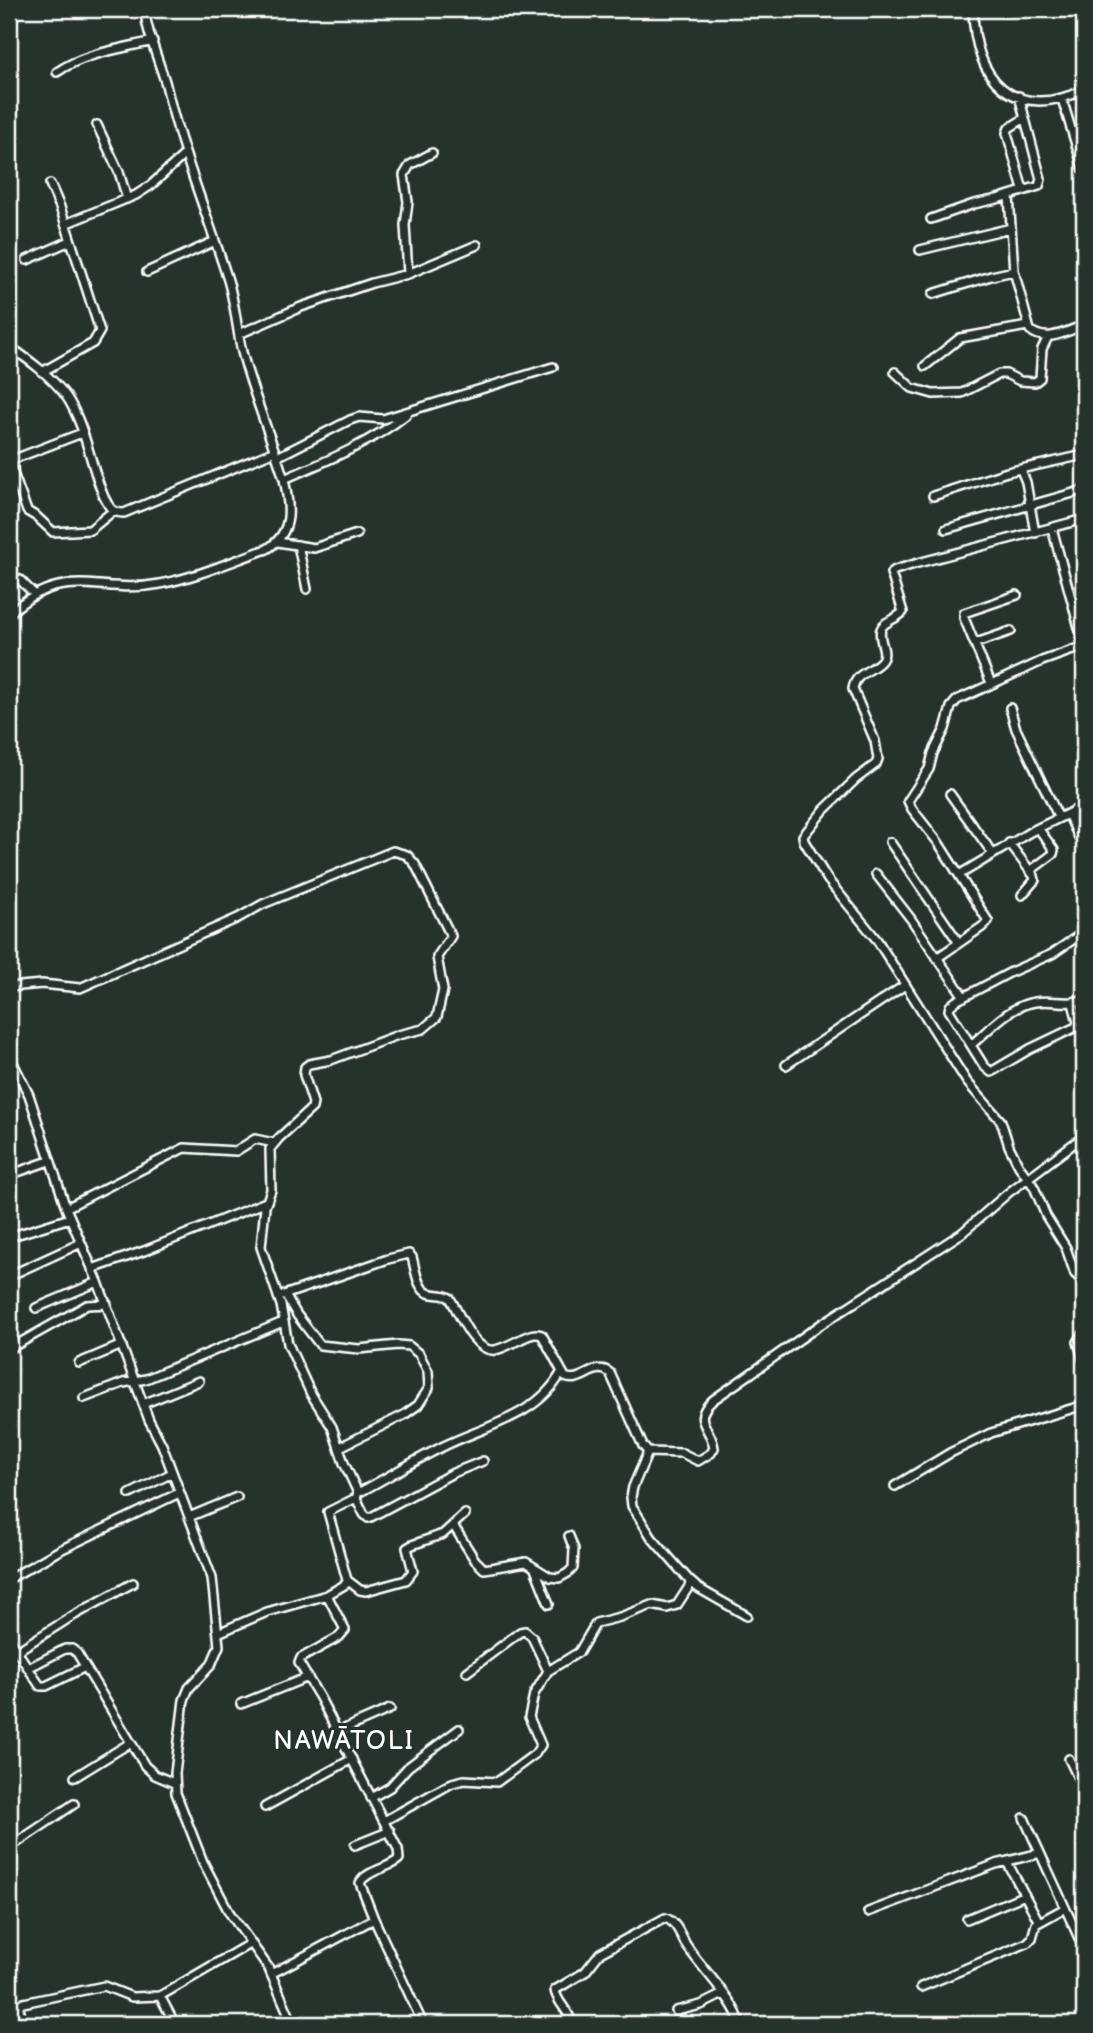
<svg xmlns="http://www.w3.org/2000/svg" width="1093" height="2033" font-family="'Balsamiq Sans',sans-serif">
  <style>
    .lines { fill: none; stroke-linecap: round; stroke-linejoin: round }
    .minor-casing { stroke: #fff; stroke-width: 12 }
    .minor { stroke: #26332d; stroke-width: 7 }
    .labels { text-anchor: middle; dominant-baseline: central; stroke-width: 6; stroke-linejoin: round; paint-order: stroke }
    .neighbourhood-label { font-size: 26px; letter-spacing: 2px; fill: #fff; stroke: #26332d }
  </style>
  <rect width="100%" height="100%" fill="#26332d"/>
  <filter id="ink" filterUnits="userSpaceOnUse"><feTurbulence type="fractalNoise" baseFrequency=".0143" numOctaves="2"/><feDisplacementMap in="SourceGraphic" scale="14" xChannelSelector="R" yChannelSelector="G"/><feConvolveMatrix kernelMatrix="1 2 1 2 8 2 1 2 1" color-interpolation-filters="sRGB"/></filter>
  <g filter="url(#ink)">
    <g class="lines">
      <defs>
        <path id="minor" d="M973,9C974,80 1013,122 1084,90
          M57,72C84,53 121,49 153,41
          M1062,99L1084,171
          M97,125L119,172L127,199
          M1023,190L1007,133L1009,128L1025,118
          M1009,196L1014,271L1030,330C1046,344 1067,331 1084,325
          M931,219L974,204L997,199L1039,186L1041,179L1019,96
          M65,224L136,195L150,186L184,155
          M920,250L1011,228
          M27,260L70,241
          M147,272L215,241
          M408,274L405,225L408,202L404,175L410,165L432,153
          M933,294L991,276L1014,271
          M239,334L301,307L372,283L408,274L477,245
          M9,346C29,360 51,376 66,396C86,426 90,465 104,497C109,507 112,513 124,513L275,451
          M925,366L960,338L1028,326
          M42,372L93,343L100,331L60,207L50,184
          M895,372L912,388L933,394L962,393L999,374H1006L1020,381L1035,382L1040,378L1042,349L1048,337
          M277,457L350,420L359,417L383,419L553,367
          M9,461L82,433
          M9,462L27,511L37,517L53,532L90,530L113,511
          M1021,470L1026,482L1035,533
          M284,479C327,461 371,443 407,414
          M933,496L1007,472L1084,455
          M1084,519L918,563L895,570L891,573L903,612C897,619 884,621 881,629C877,641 890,652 880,662C870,672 855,673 853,689L875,741L878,759L876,764L856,779L824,810L803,836L804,841L828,880L877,940L967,1082L1001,1121L1009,1146L1019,1166L1034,1187L1046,1216L1066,1248L1075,1274L1084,1282
          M1052,528L1084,646
          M946,529L1084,490
          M278,542L314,548L357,534
          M298,545L307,589
          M9,576L20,580L34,594
          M9,614C65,562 98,596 160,584C197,577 232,561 267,549C294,532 290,507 284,479C271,437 253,395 242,352C236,326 235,299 226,274C206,211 181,150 166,85C162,69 142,21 146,9
          M976,643L1011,631
          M991,683L964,618V613L1017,595
          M1010,708L1016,729L1059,818
          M950,794L993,854
          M1068,814L1084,848
          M890,842L959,943
          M1009,843L1034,876L1035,880L1022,895
          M1030,871L1053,854L1054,850L1038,828
          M876,874L911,919L964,997
          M959,875L1030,832L1084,806
          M937,958L982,927L988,921L938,842L912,809L908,801L929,769L933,753L945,729L951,707L957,700L1042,661L1084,646
          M9,987L42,984L80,988L238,918L263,904L393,851L407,855L415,864L451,936L437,957L443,990L437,1017L423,1029L398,1035L331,1060L309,1064L305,1067L304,1075L313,1103L312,1108L279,1138L270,1149L271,1190L265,1207L261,1247L281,1305L288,1344L311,1394L332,1427L344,1463L358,1493L356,1498L328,1512L347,1580L346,1584L327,1595L267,1612L218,1633
          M1073,1003L1078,1022L1076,1027L1030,1049L991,1072L984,1066L949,1010L950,1006L956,1001L1011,972L1052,954L1084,932
          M971,1045C989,1030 1010,1005 1035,1002C1052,999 1067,1006 1084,999
          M9,1055L29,1095L66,1208L98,1282L149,1420L162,1445L212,1578L219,1646L211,1665L189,1688L184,1700L175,1773L176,1793L203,1862L229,1912L268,1967L293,2024
          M786,1065L905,985
          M9,1175L49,1161
          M66,1208L184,1148L236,1151L255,1139L274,1143
          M9,1237L70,1218
          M92,1269L144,1251L266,1202
          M9,1276L81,1243
          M285,1295L297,1315L320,1345L359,1349L398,1345L409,1346L419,1354L428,1371L429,1388L418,1405L404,1415L340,1447
          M278,1297L388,1259L409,1254L412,1257C415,1267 417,1289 428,1293C436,1296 443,1293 450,1298C459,1313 474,1353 495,1350C504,1348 513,1343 521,1339C528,1336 534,1332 542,1335L565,1377C581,1385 595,1360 610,1373L643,1446L648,1452L682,1453L698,1461L711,1453L714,1448C711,1426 690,1421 713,1400L820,1325L962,1233L1008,1193L1084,1136
          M36,1308L98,1282
          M1084,1333L1078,1342L1084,1362
          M9,1349L87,1305L107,1304
          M79,1363L122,1345
          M84,1398L123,1383L146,1379L283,1322
          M143,1404L199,1381
          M895,1486L950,1453L991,1433L1084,1405
          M358,1493C387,1478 415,1460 444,1446C485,1426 538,1416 561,1373
          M130,1494L172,1473
          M356,1498L364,1514L368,1518L371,1517L453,1473L483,1461
          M189,1517L237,1497
          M453,1525L475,1560L484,1569L526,1562L550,1577L559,1578L568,1573L573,1568L574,1549L569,1536
          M535,1569L549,1604
          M9,1579L60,1550L179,1493
          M347,1580L360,1590L366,1591L406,1580L413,1571L407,1548L412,1545L443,1534L465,1514
          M689,1580L698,1588L747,1616
          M327,1595L345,1630L339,1637L301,1658L299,1663L320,1698L398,1849L399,1859C388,1869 367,1870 360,1883L374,1919L423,2024
          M9,1639L40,1686H46L85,1667
          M17,1651L71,1617L133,1583
          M28,1668L65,1649H72L77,1653L145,1766L155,1775L174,1783
          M467,1672L520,1632L525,1631L532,1637L548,1671
          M241,1704L308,1677
          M337,1732L390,1709
          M1069,1759L1084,1790
          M75,1777L130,1743
          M371,1798L390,1787L408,1767L459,1729
          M265,1807L352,1759
          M1024,1818L1084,1949
          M384,1821L452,1783L464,1780L497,1782L535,1754L541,1745L529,1717L534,1694L548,1671L579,1652L596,1623L620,1617L652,1605L667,1608L677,1605L690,1585L689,1580L652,1538L632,1506L631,1497L633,1487L648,1452
          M355,1845L390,1831
          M9,1848L74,1804
          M1007,1862L1039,1922
          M868,1912L996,1864L1040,1853
          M967,1919L1025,1895
          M271,1974L374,1919
          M921,1987L1027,1943L1032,1938L1036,1924L1065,1908
          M160,1996L175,2024
          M18,2004L23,2024
          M9,2006L104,1986L132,1997L160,1996L251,1943
          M676,2011L701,2005L723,1994
          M572,2024C570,2011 556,2002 555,1990L585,1972L600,1953L665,1918C676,1921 680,1934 685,1943C698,1965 737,2002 740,2024"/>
      </defs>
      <use href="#minor" class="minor-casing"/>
      <use href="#minor" class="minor"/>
    </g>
  </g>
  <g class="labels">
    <g class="neighbourhood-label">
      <text x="344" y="1741">NAWĀTOLI</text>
    </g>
  </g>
  <rect width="1093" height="2033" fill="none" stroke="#26332d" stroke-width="35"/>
  <rect x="18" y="18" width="1058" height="1998" fill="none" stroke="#fff" stroke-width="2.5" filter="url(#ink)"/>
</svg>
